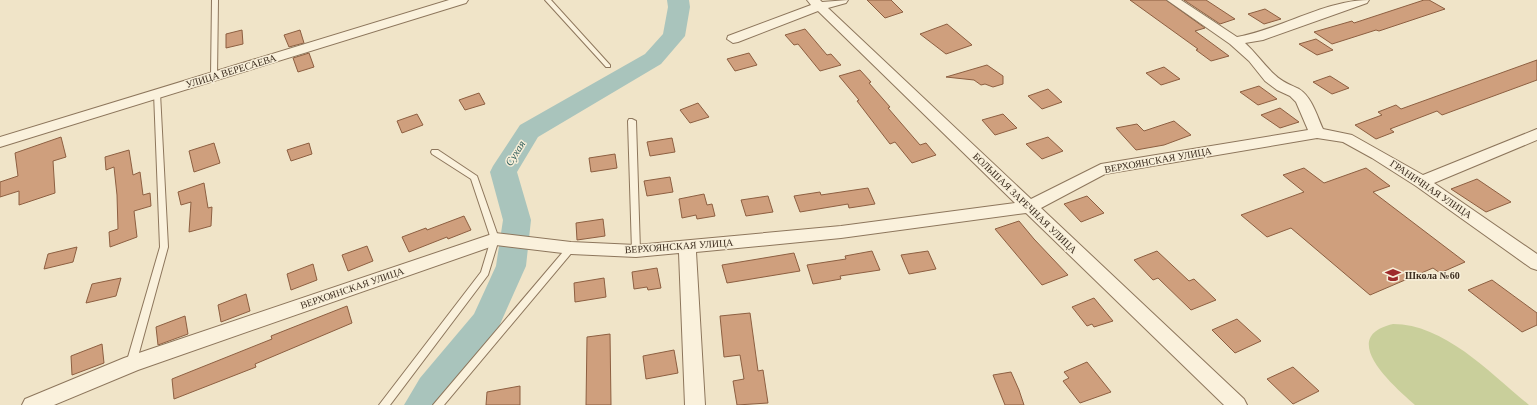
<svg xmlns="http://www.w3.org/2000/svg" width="1537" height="405" font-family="Georgia,serif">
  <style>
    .green { fill: #c9cf9b }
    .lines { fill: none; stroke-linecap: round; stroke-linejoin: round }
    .river { fill: #a9c4bc; fill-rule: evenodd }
    .building { fill: #cf9f7d; stroke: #8d5f41 }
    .service-casing { stroke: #8d765c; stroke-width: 2 }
    .minor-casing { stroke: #8d765c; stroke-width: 2 }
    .service { fill: #faf1dc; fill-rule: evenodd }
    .minor { fill: #faf1dc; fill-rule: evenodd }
    .labels { text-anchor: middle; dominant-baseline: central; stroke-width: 3; stroke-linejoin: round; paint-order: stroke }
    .street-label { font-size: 10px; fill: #3d2e20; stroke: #f7eed8 }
    .poi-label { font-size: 10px; font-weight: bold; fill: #3d2e20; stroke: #f7eed8; text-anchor: start }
    .water-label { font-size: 11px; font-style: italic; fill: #2f5d5a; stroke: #f7eed8 }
  </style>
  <rect width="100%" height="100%" fill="#f0e4c8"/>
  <path class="green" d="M1393,324C1445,324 1491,374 1529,405H1415C1395,387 1336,337 1393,324Z"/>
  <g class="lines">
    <path class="river" d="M667,0H689L690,7L685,36L661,64L538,137L517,172L531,220L526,266L497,331L440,405H404L420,378L474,314L496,266L503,220L490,172L493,166L520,125L645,54L663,34L668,7Z"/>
  </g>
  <path class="building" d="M867,0H891L903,12L885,18Z
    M1130,0H1166L1205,28L1195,31L1229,56L1211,61L1196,50L1198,49Z
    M1184,0H1206L1235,19L1220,24Z
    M1424,0H1429L1445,9L1379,31L1376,30L1332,44L1314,32L1352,21L1354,23Z
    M1265,9L1281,19L1264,24L1248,14Z
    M947,24L971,44L972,45L946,54L920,34Z
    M805,29L827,55L831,54L841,65L820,71L798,44L794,45L785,35Z
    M242,30L243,44L226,48V34Z
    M300,30L304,43L289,47L284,35Z
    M1316,39L1333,50L1317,55L1299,44Z
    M309,53L314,67L298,72L293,58Z
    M749,53L757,65L735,71L727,59Z
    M1537,60V80L1442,115L1437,111L1390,129L1394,132L1376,139L1355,125L1382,115L1378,112L1396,105L1401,109Z
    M987,65L1003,76V84L993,87L985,84L981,85L974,80L946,77Z
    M1164,67L1180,79L1161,85L1146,73Z
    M860,70L871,82L869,83L890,107L888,108L920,145L926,143L936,155L912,163L895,142L890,144L857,101L859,100L839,76Z
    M1330,76L1349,88L1332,94L1313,82Z
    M1259,86L1277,99L1258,105L1240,92Z
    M1048,89L1062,102L1042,109L1028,96Z
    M479,93L485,104L465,110L459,100Z
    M698,103L709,117L690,123L680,110Z
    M1280,108L1299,122L1280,128L1261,115Z
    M417,114L423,125L402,133L397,121Z
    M1003,114L1017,128L995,135L982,120Z
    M1174,121L1191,135L1164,145L1136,150L1116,128L1137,124L1144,131Z
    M61,137L66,157L53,161L55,193L19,205V191L0,197V182L18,176L15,153Z
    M1048,137L1063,151L1042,159L1026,144Z
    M672,138L675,152L650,156L647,142Z
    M214,143L220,163L194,172L189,151Z
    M309,143L312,154L291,161L287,150Z
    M129,150L133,175L140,172L143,195L150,193L151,206L134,211L137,237L110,247L109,232L118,229L117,195L114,167L106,170L105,157Z
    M615,154L617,168L591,172L589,158Z
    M1304,168L1324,183L1366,168L1390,186L1373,192L1465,262L1440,273L1433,268L1370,295L1291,228L1267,237L1241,215L1304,192L1283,175Z
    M670,177L673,192L647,196L644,181Z
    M1477,179L1511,202L1486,212L1451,189Z
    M204,183L208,208L212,207L211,226L189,232L191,202L181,205L178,192Z
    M868,188L875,204L849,208L848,204L800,212L794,196L820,192L821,195Z
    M704,194L707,205L712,204L715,216L697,219L696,215L682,218L679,199Z
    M768,196L773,212L746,216L741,200Z
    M1087,196L1104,213L1081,222L1064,204Z
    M464,216L471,230L448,239L447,237L409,252L402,237L426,228L427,230Z
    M603,219L605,236L577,240L576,223Z
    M1019,221L1034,239L1068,275L1042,285L995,229Z
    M367,246L373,261L348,271L342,255Z
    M77,247L73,262L44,269L48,254Z
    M872,251L880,270L840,276L841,279L813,284L807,265L846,259L845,256Z
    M928,251L936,269L909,274L901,255Z
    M1157,251L1189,281L1194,279L1216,300L1191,310L1158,278L1153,280L1134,260Z
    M794,253L800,271L727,283L722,265Z
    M313,264L317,280L291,290L287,274Z
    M657,268L661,288L648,290L647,287L634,289L632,272Z
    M121,278L116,296L86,303L92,284Z
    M604,278L606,297L575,302L574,283Z
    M1492,280L1537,313V325L1522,332L1468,290Z
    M246,294L250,311L221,322L218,305Z
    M1094,298L1113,321L1094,327L1092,324L1087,326L1072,307Z
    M347,306L352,323L255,364L256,367L174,399L172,379L272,339L271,336Z
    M750,313L758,371L763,370L768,403L737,405L733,381L744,379L740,355L724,357L720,316Z
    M185,316L188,334L158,345L156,327Z
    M1237,319L1261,341L1235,353L1212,330Z
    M610,334L611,405H586L587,337Z
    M102,344L104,363L72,375L71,356Z
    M674,350L678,373L646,379L643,356Z
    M1087,362L1111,392L1080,403L1063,381L1069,378L1064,372Z
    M1293,367L1319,391L1293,404L1267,379Z
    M1011,372L1019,390L1024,405H1005L993,375Z
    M520,386V405H486L487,392Z"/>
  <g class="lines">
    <defs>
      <path id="service" d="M212,0H218L217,76L214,78L211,76Z
        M545,0H551L610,65V67H606Z
        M155,91H157L160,93L168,247L136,364L134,367L131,368L128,367L126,364L160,247L154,93Z
        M629,119H632L636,121L640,251L639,253H633L632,251L628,121Z
        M432,150H438L477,176L499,239L488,275L390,405H379L481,272L491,239L471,179L432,154L431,152Z
        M571,245L574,246L575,248L574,250L444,405H433L568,246Z"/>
      <path id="minor" d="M449,0H468L466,3L0,147V137Z
        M807,0H820L822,2L848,0L846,3L828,8L1031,199L1101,164L1308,130L1296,102L1290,96L1277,90L1265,81L1249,61L1230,44L1167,0H1181L1237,37C1281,29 1326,0 1369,0L1367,3L1263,40L1245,43C1256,53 1264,65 1275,75C1282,82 1291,85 1299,89C1312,97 1317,116 1323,129L1352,135L1423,175L1537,129V140L1434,183L1537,254V270L1531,268L1416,186L1372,158L1343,142L1317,138L1105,174L1041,208L1244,399L1247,405H1224L1026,213L841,238L696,252L705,405H685L679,253L636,257L571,254L496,245L138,370L54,405H22L25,399L124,358L495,233L571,242L636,245L841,226L1015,203L818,11L738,42L733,43L727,39L728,36L811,5Z"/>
    </defs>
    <use href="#service" class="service-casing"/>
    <use href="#minor" class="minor-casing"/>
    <use href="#service" class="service"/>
    <use href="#minor" class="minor"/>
  </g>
  <defs>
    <symbol id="school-bare" viewBox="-9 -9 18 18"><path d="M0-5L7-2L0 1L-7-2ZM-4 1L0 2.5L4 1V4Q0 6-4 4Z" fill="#9e2a2b" stroke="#f7eed8" stroke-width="2.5" paint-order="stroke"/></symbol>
  </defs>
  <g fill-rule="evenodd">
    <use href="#school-bare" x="1382" y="264" width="22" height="22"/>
  </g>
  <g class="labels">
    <g class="street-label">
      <text transform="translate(231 71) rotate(-17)">УЛИЦА ВЕРЕСАЕВА</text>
      <text transform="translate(1158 160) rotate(-10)">ВЕРХОЯНСКАЯ УЛИЦА</text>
      <text transform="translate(1431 189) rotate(34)">ГРАНИЧНАЯ УЛИЦА</text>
      <text transform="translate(1025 203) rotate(44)">БОЛЬШАЯ ЗАРЕЧНАЯ УЛИЦА</text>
      <text transform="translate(679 246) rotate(-4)">ВЕРХОЯНСКАЯ УЛИЦА</text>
      <text transform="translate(352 288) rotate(-19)">ВЕРХОЯНСКАЯ УЛИЦА</text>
    </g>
    <g class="poi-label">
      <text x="1405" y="275">Школа №60</text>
    </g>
    <g class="water-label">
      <text transform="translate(515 153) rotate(-58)">Сухая</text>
    </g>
  </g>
</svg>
